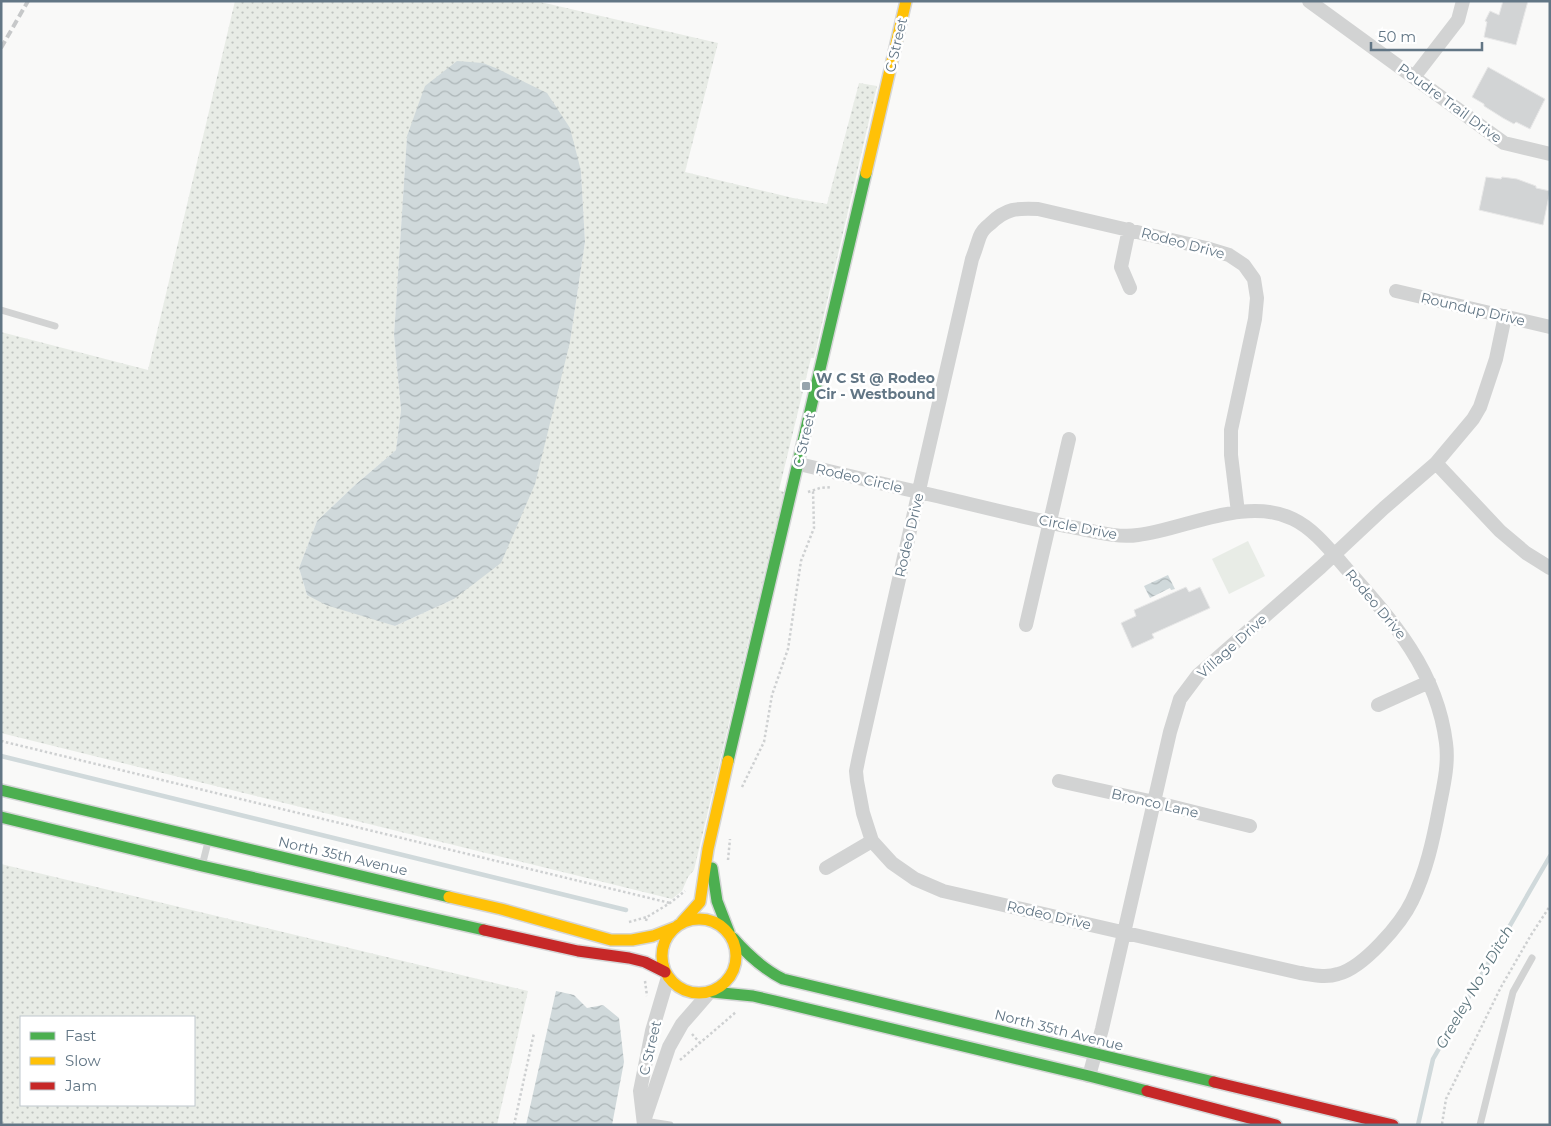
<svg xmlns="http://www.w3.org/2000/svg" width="1551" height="1126" font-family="Montserrat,sans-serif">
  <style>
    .grass { fill: url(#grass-dots); fill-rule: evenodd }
    .pitch { fill: #e8ece6 }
    .water { fill: url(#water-waves) }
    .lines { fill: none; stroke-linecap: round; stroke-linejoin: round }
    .stream { stroke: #d0d9db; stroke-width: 4.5 }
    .building { fill: #d2d4d5; stroke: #e8e8e8 }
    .fast-casing { stroke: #d5d6d7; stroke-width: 14 }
    .slow-casing { stroke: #d5d6d7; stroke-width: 14 }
    .jam-casing { stroke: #d5d6d7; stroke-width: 14 }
    .path { stroke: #ced0d1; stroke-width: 2.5; stroke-dasharray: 2.5 2.5; stroke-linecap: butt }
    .lane { stroke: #d2d3d3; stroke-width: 7 }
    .street { stroke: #d2d3d3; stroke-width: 14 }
    .fast { stroke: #4caf50; stroke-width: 11 }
    .slow { stroke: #ffc107; stroke-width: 11 }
    .jam { stroke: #c62828; stroke-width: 11 }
    .rail { stroke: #c6c8c9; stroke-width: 4; stroke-dasharray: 8 4; stroke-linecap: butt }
    .poi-dot { fill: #97a4ad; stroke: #fff; stroke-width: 2 }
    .labels { text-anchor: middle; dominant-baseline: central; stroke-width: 5; stroke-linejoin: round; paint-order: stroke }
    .street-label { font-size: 14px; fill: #627685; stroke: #fff }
    .poi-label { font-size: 14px; font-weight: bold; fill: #627685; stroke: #fff; text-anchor: start }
    .water-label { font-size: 15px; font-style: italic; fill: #5e767e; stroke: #fff }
  </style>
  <defs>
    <pattern id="grass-dots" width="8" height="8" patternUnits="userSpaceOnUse" patternTransform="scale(1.25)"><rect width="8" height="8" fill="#e8ece6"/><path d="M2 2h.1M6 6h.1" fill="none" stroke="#bfc4c0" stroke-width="1.8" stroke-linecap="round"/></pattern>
    <pattern id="water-waves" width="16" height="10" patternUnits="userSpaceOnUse" patternTransform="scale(1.25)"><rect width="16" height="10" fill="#d0d9db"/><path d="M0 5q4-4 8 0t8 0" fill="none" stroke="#acb5b7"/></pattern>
  </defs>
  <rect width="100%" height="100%" fill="#f9f9f8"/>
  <path class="grass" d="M235,1H536L718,43L685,172L793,198L827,204L859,83L877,86L814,358H811L779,490L784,492L694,870L688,877L682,891L672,899L1,733V332L148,370ZM407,136L581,171L585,242L570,342L454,599L395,626L307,595L299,568L317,521L355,485L396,450L401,410L394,335Z
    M1,864L528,991L497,1125H1ZM21,1017H194V1105H21Z"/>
  <path class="pitch" d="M1248,541L1265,576L1229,594L1212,559Z"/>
  <path class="water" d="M457,61L483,63L498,69L547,93L570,128L581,171L585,242L570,342L535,484L501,563L454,599L395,626L326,605L307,595L299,568L317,521L355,485L396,450L401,410L394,335L407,136L425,86Z
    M1168,575L1175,589L1171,590L1170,588L1150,598L1144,586Z
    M556,991L574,995L587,1008L603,1005L619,1018L624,1062L612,1125H526Z"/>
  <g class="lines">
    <path class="stream" d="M1,756L626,910
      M1418,1125L1433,1059L1550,856"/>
  </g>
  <path class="building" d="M1503,1H1528L1516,45L1484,37L1487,22L1485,21L1490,11L1499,15Z
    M1488,67L1545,99L1530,129L1516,122L1514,124L1503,118L1484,106V104L1472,97Z
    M1486,177L1501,179L1502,177L1517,179L1536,186V188L1550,191L1543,225L1479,210Z
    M1186,587L1189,592L1200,587L1210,608L1152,634L1154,638L1132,648L1121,623L1136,616L1134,610Z"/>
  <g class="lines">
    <defs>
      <path id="fast" d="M728,761L866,173
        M1,790L449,897
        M1,817L202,866L484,930
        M712,868L717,901L729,932
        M733,938C748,955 763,969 783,979L1214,1082
        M712,992L753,996L775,1001L1089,1076L1147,1091"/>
      <path id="slow" d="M866,173L906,1
        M449,897L501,909L611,940H632L653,936L676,927
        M662 956a37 37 0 1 1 74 0a37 37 0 1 1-74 0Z
        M682,922L700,902L708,849L728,761"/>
      <path id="jam" d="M484,930L578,951L629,958L645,962L665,972
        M1214,1082L1393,1125
        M1147,1091L1276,1125"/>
    </defs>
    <use href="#fast" class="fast-casing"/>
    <use href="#slow" class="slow-casing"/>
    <use href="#jam" class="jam-casing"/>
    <path class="path" d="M808,492L820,488L832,487
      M1,741L670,903
      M742,787L764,742L772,695L788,649L801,561L814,528L813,490
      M728,860L730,839
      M646,921L647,917L670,903L685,891
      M629,922L647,917
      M645,981L647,996
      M692,1034L700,1043
      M680,1060L736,1012
      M1442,1124L1446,1099L1501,987L1531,935L1550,906
      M514,1125L534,1033"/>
    <path class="lane" d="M1,310L55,326
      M202,866L208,842
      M644,1121L670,1125
      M1480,1125L1513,992L1532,958"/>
    <path class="street" d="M1309,1L1504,143L1550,154
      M1414,77L1458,20L1463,1
      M1129,229L1121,267L1130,288
      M1396,291L1550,327
      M1436,463L1500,531L1526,553L1550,568
      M799,464L905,489L932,495C980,506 1028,519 1077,528C1097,532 1118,538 1138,535C1186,529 1246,496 1293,519C1314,529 1330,550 1345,567C1392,620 1437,670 1446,743C1449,765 1443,788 1439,809C1433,841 1426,872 1412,901C1401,924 1363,968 1338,974C1326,978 1313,975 1300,973L943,891L915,879L892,863L872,841L863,813L857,781L856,771L859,756L914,513L922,477L972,259C975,252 977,244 980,236C982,231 986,227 990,224C1006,208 1017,208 1038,209L1206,248L1229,255L1244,265L1254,279L1257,298L1255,319L1231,430V455L1238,512
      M1026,625L1069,439
      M1378,705L1429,682
      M1059,781L1154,802L1250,826
      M826,868L872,841
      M1089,1076L1102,1029L1170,732L1180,699L1198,675L1321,567L1384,508L1436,463L1473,419L1480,407L1496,359L1505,316
      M645,1118L669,1047L682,1024L709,993
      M644,1125L640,1091L652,1031L668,977"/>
    <use href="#fast" class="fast"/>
    <use href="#slow" class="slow"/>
    <use href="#jam" class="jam"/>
    <path class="rail" d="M1,48L28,1"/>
  </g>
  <rect class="poi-dot" x="801" y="381" width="10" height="10" rx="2.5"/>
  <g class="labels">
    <g class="street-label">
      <text transform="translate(896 45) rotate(-77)">C Street</text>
      <text transform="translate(1450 103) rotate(36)">Poudre Trail Drive</text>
      <text transform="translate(1183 243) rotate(15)">Rodeo Drive</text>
      <text transform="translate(1473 309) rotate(13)">Roundup Drive</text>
      <text transform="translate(804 440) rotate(-77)">C Street</text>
      <text transform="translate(859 478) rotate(13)">Rodeo Circle</text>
      <text transform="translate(1078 527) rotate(11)">Circle Drive</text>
      <text transform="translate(909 535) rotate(-77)">Rodeo Drive</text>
      <text transform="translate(1376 604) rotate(50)">Rodeo Drive</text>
      <text transform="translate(1232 646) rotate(-42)">Village Drive</text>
      <text transform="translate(1155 803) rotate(13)">Bronco Lane</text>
      <text transform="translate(343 856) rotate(13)">North 35th Avenue</text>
      <text transform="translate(1049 915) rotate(13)">Rodeo Drive</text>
      <text transform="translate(1059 1030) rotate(14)">North 35th Avenue</text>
      <text transform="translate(650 1048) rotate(-77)">C Street</text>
    </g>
    <g class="poi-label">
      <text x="816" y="378">W C St @ Rodeo<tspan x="816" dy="16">Cir - Westbound</tspan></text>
    </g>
    <g class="water-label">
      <text transform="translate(1474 987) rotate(-60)">Greeley No 3 Ditch</text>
    </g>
  </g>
  <rect width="1551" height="1126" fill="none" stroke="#627685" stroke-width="5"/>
  <rect x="20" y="1016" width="175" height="90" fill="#ffffff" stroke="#c0c8ce"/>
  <rect x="30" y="1032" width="25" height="8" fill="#4caf50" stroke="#c0c8ce"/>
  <text x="65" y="1041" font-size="15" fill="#627685">Fast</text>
  <rect x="30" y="1057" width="25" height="8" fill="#ffc107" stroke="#c0c8ce"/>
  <text x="65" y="1066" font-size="15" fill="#627685">Slow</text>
  <rect x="30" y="1082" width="25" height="8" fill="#c62828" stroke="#c0c8ce"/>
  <text x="65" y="1091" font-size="15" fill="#627685">Jam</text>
  <path d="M1371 42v8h111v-8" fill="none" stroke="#627685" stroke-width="2.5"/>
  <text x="1378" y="42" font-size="15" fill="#627685" stroke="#ffffff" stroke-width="4" paint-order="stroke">50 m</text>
</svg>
